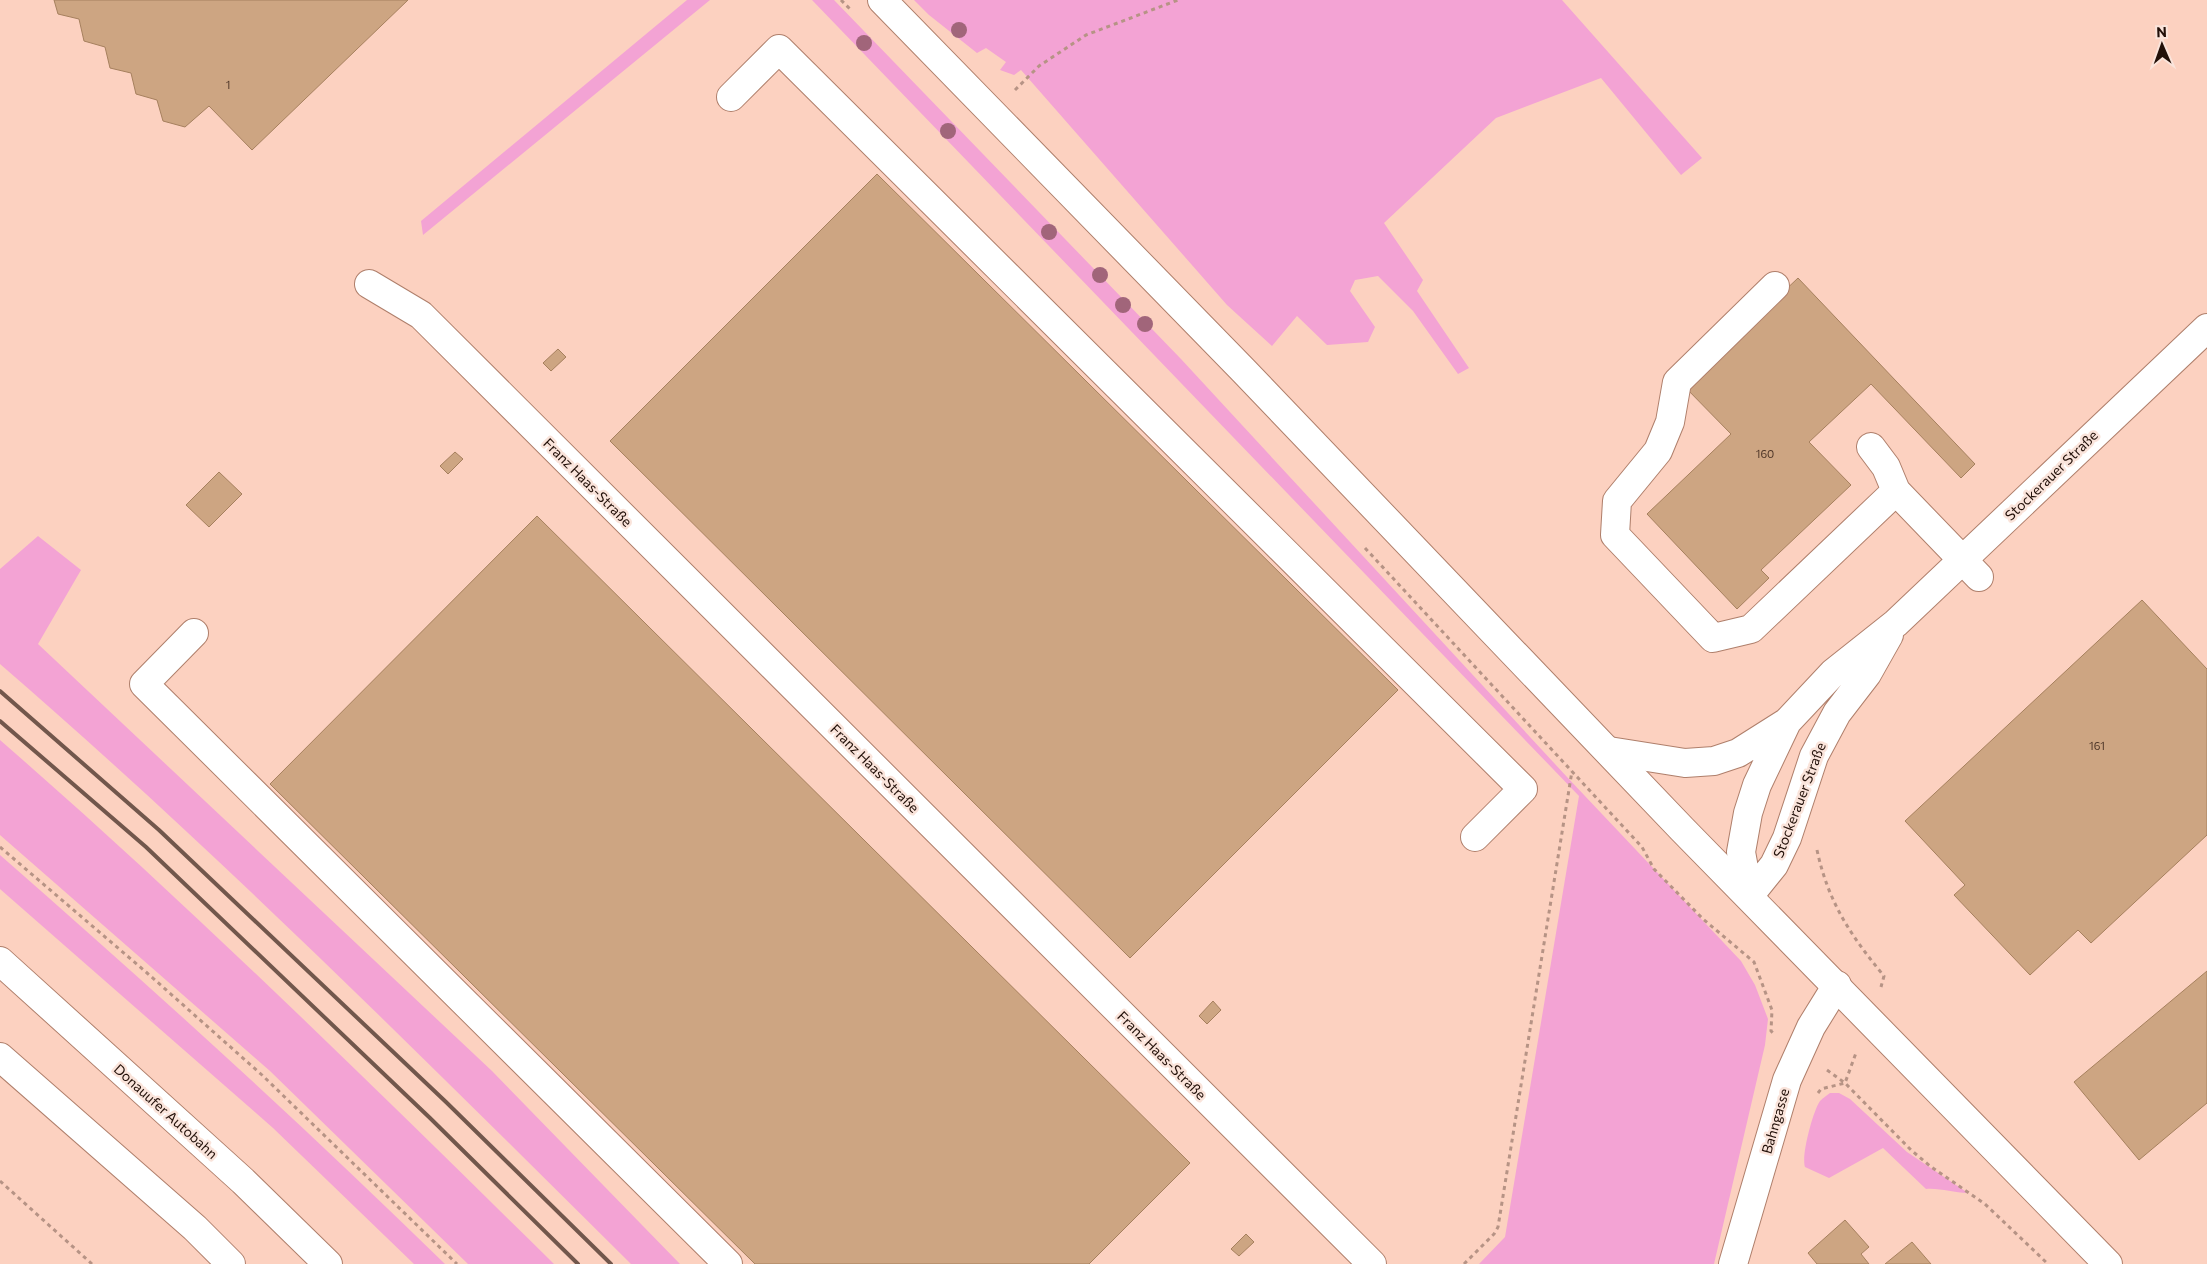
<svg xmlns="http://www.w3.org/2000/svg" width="2207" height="1264" font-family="Commissioner,sans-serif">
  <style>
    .green { fill: #f3a3d4 }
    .building { fill: #cda582; stroke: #a6805e }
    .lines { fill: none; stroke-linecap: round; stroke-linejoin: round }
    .minor-casing { stroke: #af7f6b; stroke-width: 30 }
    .major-casing { stroke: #af7f6b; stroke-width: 30 }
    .highway-casing { stroke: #af7f6b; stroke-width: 30 }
    .path { stroke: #b69385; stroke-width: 3; stroke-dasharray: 4 4; stroke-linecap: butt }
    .minor { stroke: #fff; stroke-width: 28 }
    .major { stroke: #fff; stroke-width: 28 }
    .highway { stroke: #fff; stroke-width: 28 }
    .rail { stroke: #72574c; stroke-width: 4 }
    .tree { fill: #a1657a }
    .labels { text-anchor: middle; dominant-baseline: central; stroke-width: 5; stroke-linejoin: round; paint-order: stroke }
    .number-label { font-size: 11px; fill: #4d3527 }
    .street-label { font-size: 14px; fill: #221009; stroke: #fae4db }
  </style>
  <rect width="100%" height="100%" fill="#fcd1c0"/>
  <path class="green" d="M687,0H710L423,235L421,221Z
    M812,0H834L1181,359L1567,777L1741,961L1755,985L1768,1019L1765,1045L1714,1264H1479L1505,1237L1579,796Z
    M914,0H1562L1702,158L1681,175L1601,78L1496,118L1384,223L1423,280L1417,291L1469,368L1458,374L1413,311L1378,276L1355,280L1350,291L1375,327L1368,342L1327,345L1297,316L1272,346L1227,305L1021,70L1014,75L1000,70L1006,62L986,48L977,53L929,15Z
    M38,536L81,570L38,644L492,1071L680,1264H631C425,1060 220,854 0,664V569Z
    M0,740C192,907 373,1086 554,1264H468L270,1071L0,835Z
    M0,855C152,988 301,1123 445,1264H414L273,1128L0,889Z
    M1830,1093H1839L1850,1099L1907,1152L1968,1193C1953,1193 1941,1188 1926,1189L1883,1148L1829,1178L1805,1167C1801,1156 1813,1111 1820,1101C1823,1098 1827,1095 1830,1093Z"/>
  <path class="building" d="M54,0H408L252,150L209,106L185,127L163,121L157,100L136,94L131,73L110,68L105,47L84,41L79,19L58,14Z
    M877,174L1398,690L1130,958L610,441Z
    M1798,278L1975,464L1961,478L1871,384L1809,442L1851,485L1761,570L1769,578L1737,609L1647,514L1731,434L1684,386Z
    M558,349L566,357L551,371L543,363Z
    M455,452L463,459L448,474L440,466Z
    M219,472L242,494L209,527L186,505Z
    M537,516L1190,1163L1089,1264H755L270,784Z
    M2142,600L2207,669V835L2091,943L2078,930L2030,975L1954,895L1965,885L1905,821Z
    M2207,971V1103L2139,1160L2074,1082Z
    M1213,1001L1221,1010L1207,1024L1199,1016Z
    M1845,1220L1869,1247L1861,1254L1869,1264H1817L1808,1253Z
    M1246,1234L1254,1242L1239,1256L1231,1249Z
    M1912,1242L1931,1264H1885Z"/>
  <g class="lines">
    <defs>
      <path id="minor" d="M731,97L779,49L1523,789L1475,837
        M369,284L421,315L1372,1264
        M1775,286L1677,382L1670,422L1658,451L1617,501L1615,535L1713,638L1751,629L1896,491L1979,577
        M1871,447L1886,467L1896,491
        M194,633L144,684L728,1264
        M1609,751L1685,763L1714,761L1738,753L1787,722L1833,673L1896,623L2207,328
        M1749,896L1774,865L1787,838L1814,756L1837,713L1867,674L1889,635
        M1749,896L1741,852L1748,813L1757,785L1787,722
        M1733,1264L1787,1080L1811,1027L1837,985"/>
      <path id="major" d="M882,0L1243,370L1682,829L2108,1264"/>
      <path id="highway" d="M0,961L243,1181L328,1264
        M0,1057L195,1228L231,1264"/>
    </defs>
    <use href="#minor" class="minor-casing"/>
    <use href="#major" class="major-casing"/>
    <use href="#highway" class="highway-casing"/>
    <path class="path" d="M841,0L851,10
      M1015,90L1039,66L1086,35L1178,0
      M1365,548L1642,847L1654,869L1703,919L1754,962L1772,1010L1771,1031L1774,1034
      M0,847L146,972L262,1075L457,1264
      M1817,850C1828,902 1851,936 1884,976L1881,987
      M1827,1070L1845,1083L1911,1150L1930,1166L1985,1204L2048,1264
      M1818,1093L1821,1089L1845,1083L1856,1053
      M0,1181L92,1264
      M1464,1264L1494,1234L1498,1227L1572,771"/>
    <use href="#minor" class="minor"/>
    <use href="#major" class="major"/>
    <use href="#highway" class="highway"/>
    <path class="rail" d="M0,691L159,830L446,1102L611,1264
      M0,721L146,847L430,1118L578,1264"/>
  </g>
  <g class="tree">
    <circle cx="959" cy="30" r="8"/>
    <circle cx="864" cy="43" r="8"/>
    <circle cx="948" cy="131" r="8"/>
    <circle cx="1049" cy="232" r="8"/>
    <circle cx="1100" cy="275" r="8"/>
    <circle cx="1123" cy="305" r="8"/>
    <circle cx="1145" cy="324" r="8"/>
  </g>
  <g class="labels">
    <g class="number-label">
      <text x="228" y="84">1</text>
      <text x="1765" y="453">160</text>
      <text x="2097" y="745">161</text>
    </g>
    <g class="street-label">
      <text transform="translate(2051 475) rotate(-44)">Stockerauer Straße</text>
      <text transform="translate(588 482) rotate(45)">Franz Haas-Straße</text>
      <text transform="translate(875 768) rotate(45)">Franz Haas-Straße</text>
      <text transform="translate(1799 800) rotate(-69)">Stockerauer Straße</text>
      <text transform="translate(1162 1055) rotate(45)">Franz Haas-Straße</text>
      <text transform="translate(166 1111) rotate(42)">Donauufer Autobahn</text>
      <text transform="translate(1775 1121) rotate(-74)">Bahngasse</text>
    </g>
  </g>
  <g transform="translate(2162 45) rotate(358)" stroke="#fae4db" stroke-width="4" paint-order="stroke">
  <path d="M0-4L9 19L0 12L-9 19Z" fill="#221009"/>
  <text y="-8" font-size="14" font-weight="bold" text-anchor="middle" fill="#221009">N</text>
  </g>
</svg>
